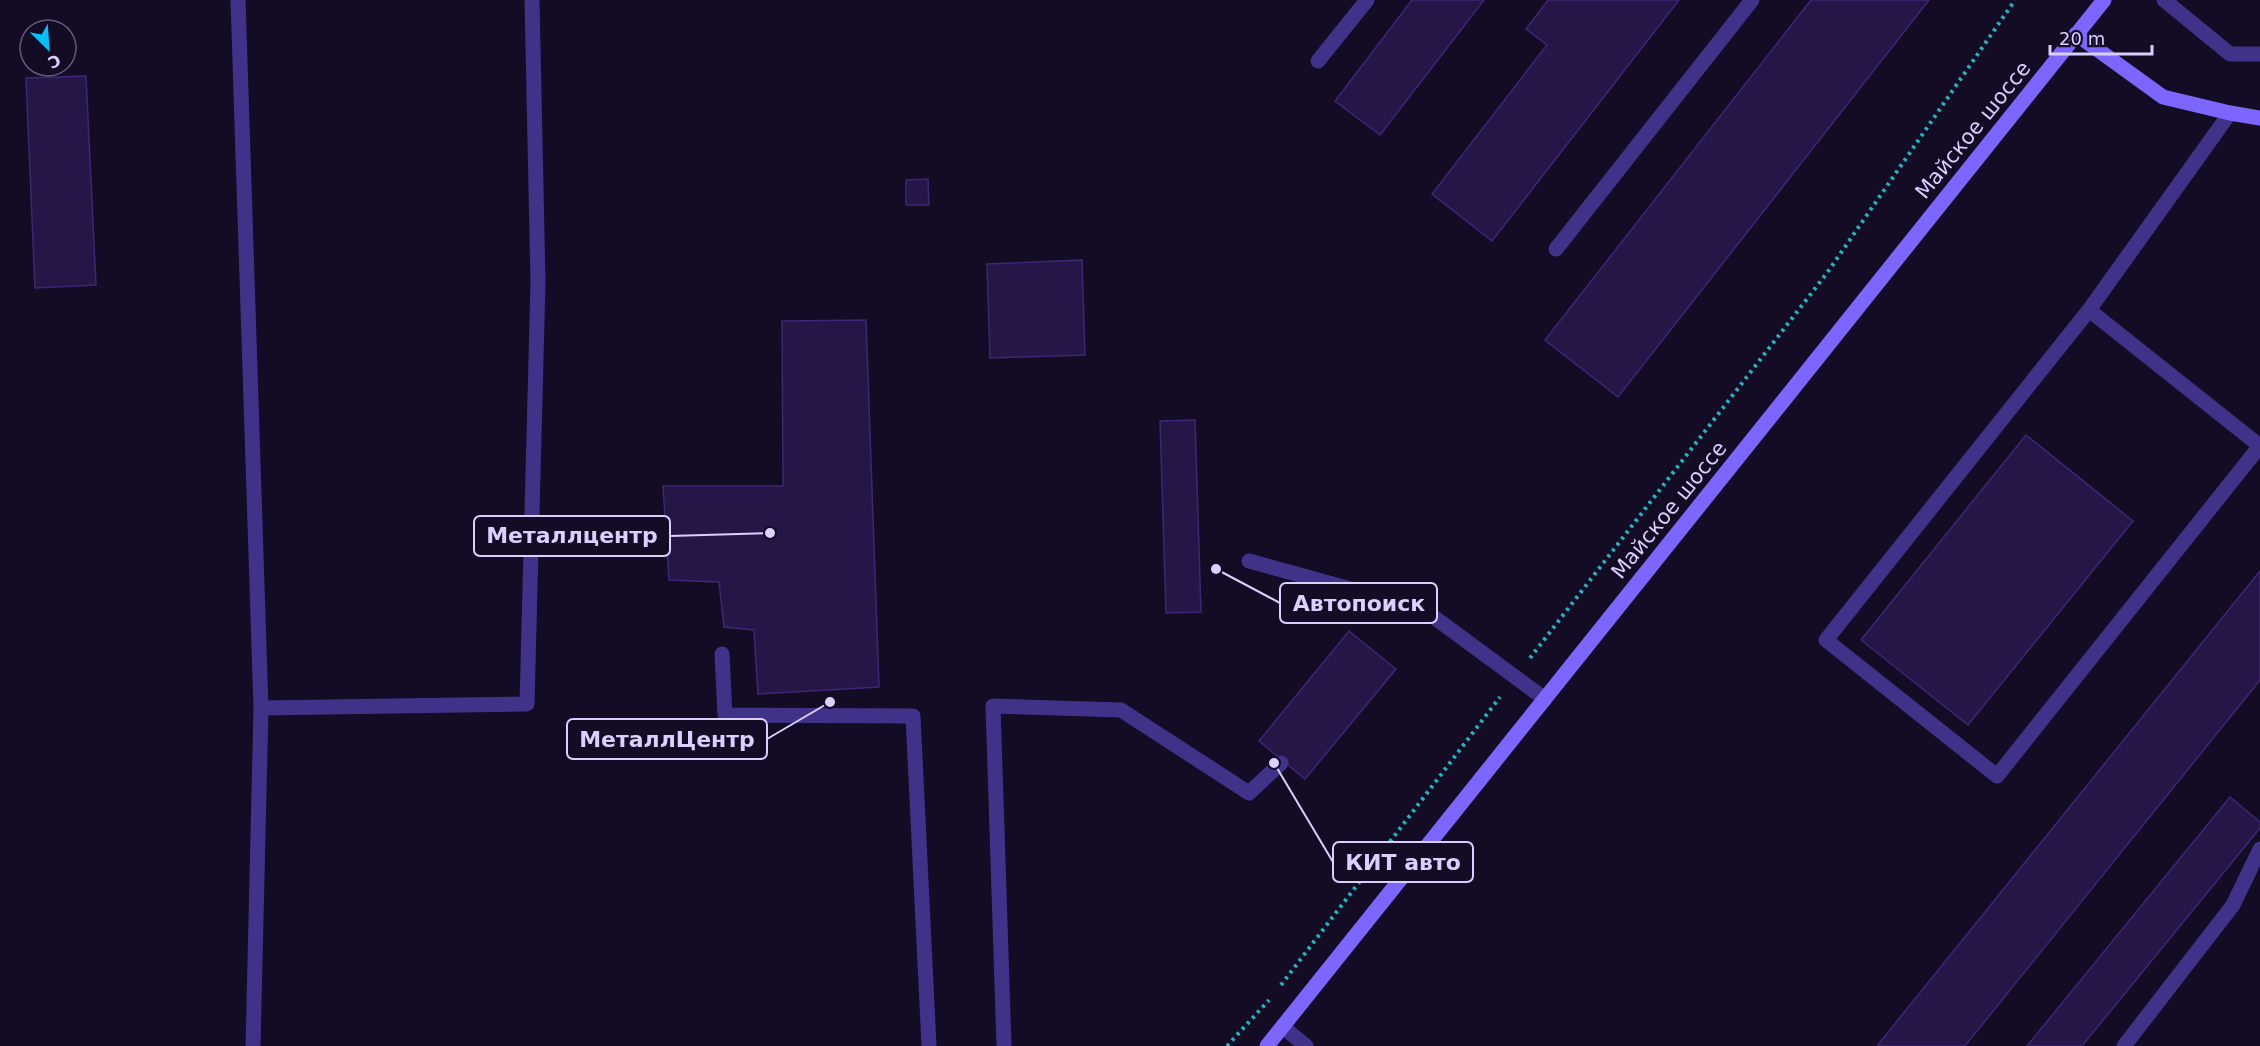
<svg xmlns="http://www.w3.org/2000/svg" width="2260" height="1046" font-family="'DejaVu Sans',sans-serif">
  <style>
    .building { fill: #261647; stroke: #3f2576; stroke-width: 1.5 }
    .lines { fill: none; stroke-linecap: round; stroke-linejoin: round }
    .path { stroke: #21b5c0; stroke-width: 4; stroke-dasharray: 3 4.5; stroke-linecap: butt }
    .lane { stroke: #403288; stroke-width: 15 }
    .street { stroke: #403288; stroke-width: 15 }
    .secondary { stroke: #7d66ff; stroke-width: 15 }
    .labels { text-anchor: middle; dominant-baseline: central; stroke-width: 4.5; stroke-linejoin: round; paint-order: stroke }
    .street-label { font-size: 21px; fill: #dacfff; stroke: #130c24 }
    .leader { fill: none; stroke: #dacfff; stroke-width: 2 }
    .callout-dot { fill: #dacfff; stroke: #130c24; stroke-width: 2 }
    .callout { fill: #130c24; stroke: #dacfff; stroke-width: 2 }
    .callout-label { font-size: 22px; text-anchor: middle; font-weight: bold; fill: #dacfff }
  </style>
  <rect width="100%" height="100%" fill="#130c24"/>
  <path class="building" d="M1412,0H1484L1380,135L1335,101Z
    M1548,0H1679L1492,241L1432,194L1547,45L1526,29Z
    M1811,0H1929L1618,397L1545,340Z
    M86,76L96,285L35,288L26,78Z
    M928,179L929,205H906V180Z
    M1082,260L1085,355L990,358L987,264Z
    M866,320L879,687L758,694L754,630L724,627L719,582L669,580L663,486H783L782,321Z
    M1195,420L1201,612L1166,613L1160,421Z
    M2026,435L2133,521L1968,725L1861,640Z
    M2260,571V680L1965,1046H1877Z
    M1349,631L1396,669L1305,779L1259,741Z
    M2230,797L2260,822V828L2082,1046H2027Z"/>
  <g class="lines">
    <path class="path" d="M1530,658L1827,273L2015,0
      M1281,985L1500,697
      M1227,1046L1269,1000"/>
    <path class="lane" d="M238,0L261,708L253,1046
      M2164,0L2230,54H2260
      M1318,61L1367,0
      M2230,113L2089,310L1826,640L1997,776L2260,446
      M1556,249L1752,0
      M2089,310L2260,446
      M1249,561L1423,609L1545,699
      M722,654L725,715L913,716L929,1046
      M261,708L527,704L538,282L532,0
      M1004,1046L993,706L1121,710L1249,793L1281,763
      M2124,1046L2233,905L2260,849"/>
    <path class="street" d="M1283,1027L1306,1046"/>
    <path class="secondary" d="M2076,34L2163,97L2230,113L2260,118
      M1267,1046L2104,0"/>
  </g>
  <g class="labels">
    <g class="street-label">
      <text transform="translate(1973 130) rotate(-51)">Майское шоссе</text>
      <text transform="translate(1669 510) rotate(-51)">Майское шоссе</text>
    </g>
  </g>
  <path class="leader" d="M770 533L670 536M1216 569L1280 603M830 702L767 739M1274 763L1333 862"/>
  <g class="callout-dot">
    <circle cx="770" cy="533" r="6"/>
    <circle cx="1216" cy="569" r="6"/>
    <circle cx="830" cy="702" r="6"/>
    <circle cx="1274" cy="763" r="6"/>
  </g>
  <g class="callout">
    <rect x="474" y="516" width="196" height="40" rx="6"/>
    <rect x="1280" y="583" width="157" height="40" rx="6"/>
    <rect x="567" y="719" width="200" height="40" rx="6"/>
    <rect x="1333" y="842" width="140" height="40" rx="6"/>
  </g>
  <g class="callout-label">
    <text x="572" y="543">Металлцентр</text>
    <text x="1359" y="611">Автопоиск</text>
    <text x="667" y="747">МеталлЦентр</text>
    <text x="1403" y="870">КИТ авто</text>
  </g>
  <g transform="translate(48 48) rotate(155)"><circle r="28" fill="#130c24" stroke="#635a7c" stroke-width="1.5"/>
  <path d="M0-4.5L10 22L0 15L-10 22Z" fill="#00c1fa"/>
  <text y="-9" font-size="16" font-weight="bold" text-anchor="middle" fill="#dacfff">С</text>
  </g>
  <path d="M2050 45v9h102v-9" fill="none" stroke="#dacfff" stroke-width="3"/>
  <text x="2059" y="45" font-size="18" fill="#dacfff" stroke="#130c24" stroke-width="4.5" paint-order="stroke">20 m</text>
</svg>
